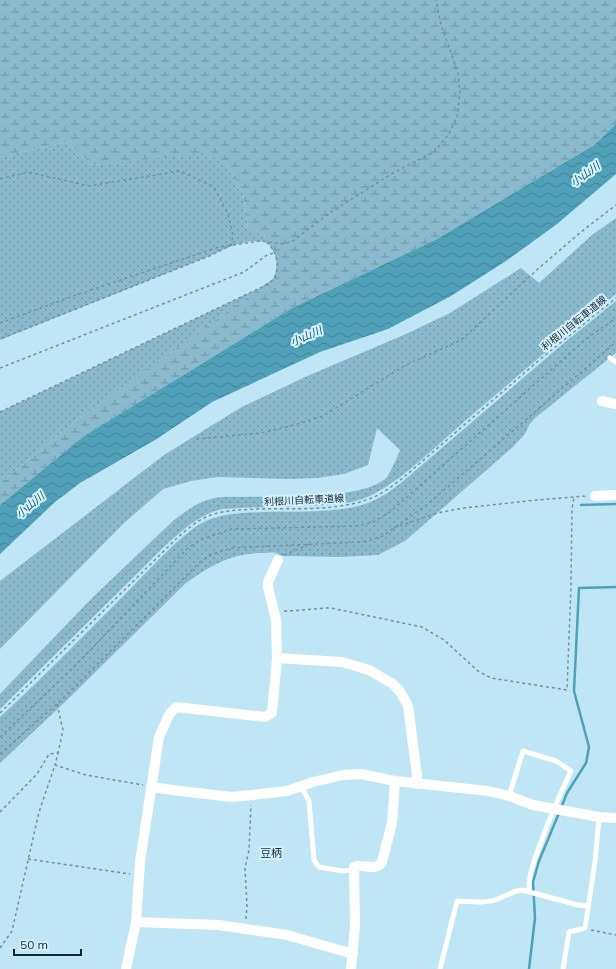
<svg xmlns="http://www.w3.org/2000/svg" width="616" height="969" font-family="Mulish,'Noto Sans JP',sans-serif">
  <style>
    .grass { fill: url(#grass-dots) }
    .wetland { fill: url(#wetland-marsh) }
    .water { fill: url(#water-waves) }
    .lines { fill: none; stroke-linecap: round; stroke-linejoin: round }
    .stream { stroke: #50a0ba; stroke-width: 2.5 }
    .path { stroke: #75919b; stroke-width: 1.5; stroke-dasharray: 3 3; stroke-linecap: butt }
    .service { stroke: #fff; stroke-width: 5 }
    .minor { stroke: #fff; stroke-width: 10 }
    .labels { text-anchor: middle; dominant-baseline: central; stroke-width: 4; stroke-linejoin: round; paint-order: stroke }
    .street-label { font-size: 10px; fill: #18272c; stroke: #d3f2fd }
    .water-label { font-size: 11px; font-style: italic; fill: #17586b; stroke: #d3f2fd }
    .neighbourhood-label { font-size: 11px; fill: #18272c; stroke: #d3f2fd }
  </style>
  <defs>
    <pattern id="grass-dots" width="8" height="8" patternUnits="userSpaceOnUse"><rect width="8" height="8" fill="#88bacc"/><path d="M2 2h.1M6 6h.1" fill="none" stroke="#6e97a6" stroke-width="1.8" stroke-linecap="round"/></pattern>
    <pattern id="wetland-marsh" width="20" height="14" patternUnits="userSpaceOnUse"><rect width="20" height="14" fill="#88bacc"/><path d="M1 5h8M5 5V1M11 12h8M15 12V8" fill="none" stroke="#6e97a6"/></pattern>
    <pattern id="water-waves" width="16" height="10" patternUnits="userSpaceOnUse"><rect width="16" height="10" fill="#50a0ba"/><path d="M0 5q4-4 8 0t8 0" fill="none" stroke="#418297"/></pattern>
  </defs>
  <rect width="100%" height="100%" fill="#bfe6f4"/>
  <path class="grass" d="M66,142L93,165L204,152L227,164L243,193L248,228L264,234L266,242C247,238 228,247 212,255L0,340V157Z
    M616,218V294C565,335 515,378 465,421C437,445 396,487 362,499C344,505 324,505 305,506C278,507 250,507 223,509C199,514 183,530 165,546L0,709V694L91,599L174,520C185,512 197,502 211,499C222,496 233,497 244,497C277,496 360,500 385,479C390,475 397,457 400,450L377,428L368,465L344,474L317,478L289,479L217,477L191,481L163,489L123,524L0,649V581L164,455L240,408L305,377L406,334L450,313L521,268L539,283L592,235Z
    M262,287L73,423L0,483V412Z
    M616,301V353L535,418L529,425L525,434L513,447L405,541L378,555L339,557L284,556C281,556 279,554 276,553C272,552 267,553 263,553C231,553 212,565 186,583L63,704L0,763V717C47,674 91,628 136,583C153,566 185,530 206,521C224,513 243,513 263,512C295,511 337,514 368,503C380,498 391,491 401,483L564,343Z"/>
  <path class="wetland" d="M0,0H616V124L594,145L437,239L292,308L84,436L0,505V483L73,423L274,278C278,266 278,251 266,242L264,234L248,228L243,193L227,164L205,153L93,165L66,142L0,157Z"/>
  <path class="water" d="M616,124V174L557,224L506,261L451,296L388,329L320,352L212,402L155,440L80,483L55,502L0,554V505L84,436L292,308L437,239L594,145Z"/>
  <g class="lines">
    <path class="stream" d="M581,505L616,504
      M561,808L567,793L586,763L589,747L574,691L579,588L616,587
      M529,969L535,918L533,882L539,861L559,813"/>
    <path class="path" d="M0,179L28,172L89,186L180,171L214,187L228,214L233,235L231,245L212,255L0,339
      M0,323L76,295L219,247L260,241L283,244L293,241L328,214L393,173L434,152L449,134L457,117L460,93L458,74L449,47L441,25L436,0
      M0,368L244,272L267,255L274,253
      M0,412L262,287C265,285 272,282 274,278C281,268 276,249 267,243
      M196,439L261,433L294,425L323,416L404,366L461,340L539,268L581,232L616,205
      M394,528L437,513L464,508L536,500L587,496
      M284,555L310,544
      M284,611C300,611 315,608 331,608L422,627L444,640L478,671L491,678L567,690L571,586L572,509L574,497
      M57,704L63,730L58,753
      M0,713L176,539C185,531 195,522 206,517C222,510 239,510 257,509C294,508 339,512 374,497C385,492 395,484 404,477L544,356L616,298
      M0,737L75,666L187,549L200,540L232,529L359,526L373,522L390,512L586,339L616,318
      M0,754L57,704L201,561L211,555L231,548L359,542L368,541L383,536L428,504L616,342
      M0,812L37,774L49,754L58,753L55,765
      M28,859L130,874
      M246,919L247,906L245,868L249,850L251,805
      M591,930L616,935
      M0,948L12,931L39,812L55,765L86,775L143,785"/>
    <path class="service" d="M610,358L616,362
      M301,786L309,801L314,860L319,867L343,871L353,870
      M509,796L523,751L556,761L571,771C560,794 550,817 541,842C535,858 528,875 529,892
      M440,969L457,901C469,901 484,904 495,900C505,897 512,891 522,890L578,905L588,906
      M563,969L569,932L585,928L595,862L599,817"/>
    <path class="minor" d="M602,401L616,404
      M595,496L616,495
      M277,658L342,662L369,670L393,684L401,693L408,706L417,775L416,784
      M151,787L180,791L232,797L252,795L287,791L313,782L343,775L361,774L395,781L488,791L509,796L533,805L599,817L616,818
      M136,922L218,925L246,929L287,935L353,954
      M126,969L136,922L140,862L159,737L169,715L176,707L265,717L272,713L277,658L276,620L268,587V582L278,560
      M351,969L355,926L354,867C363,863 376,872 382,862L392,823L395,781"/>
  </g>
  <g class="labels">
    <g class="street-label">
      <text transform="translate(574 323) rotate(-39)">利根川自転車道線</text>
      <text transform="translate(304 500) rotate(-3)">利根川自転車道線</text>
    </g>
    <g class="water-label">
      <text transform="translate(585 174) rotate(-36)">小山川</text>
      <text transform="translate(306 336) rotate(-24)">小山川</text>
      <text transform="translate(30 505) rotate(-40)">小山川</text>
    </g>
    <g class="neighbourhood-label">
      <text x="271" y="853">豆柄</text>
    </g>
  </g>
  <path d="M14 949v6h67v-6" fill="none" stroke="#18272c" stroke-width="2"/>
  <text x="20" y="949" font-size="12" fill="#18272c" stroke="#d3f2fd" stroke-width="3" paint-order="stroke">50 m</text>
</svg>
